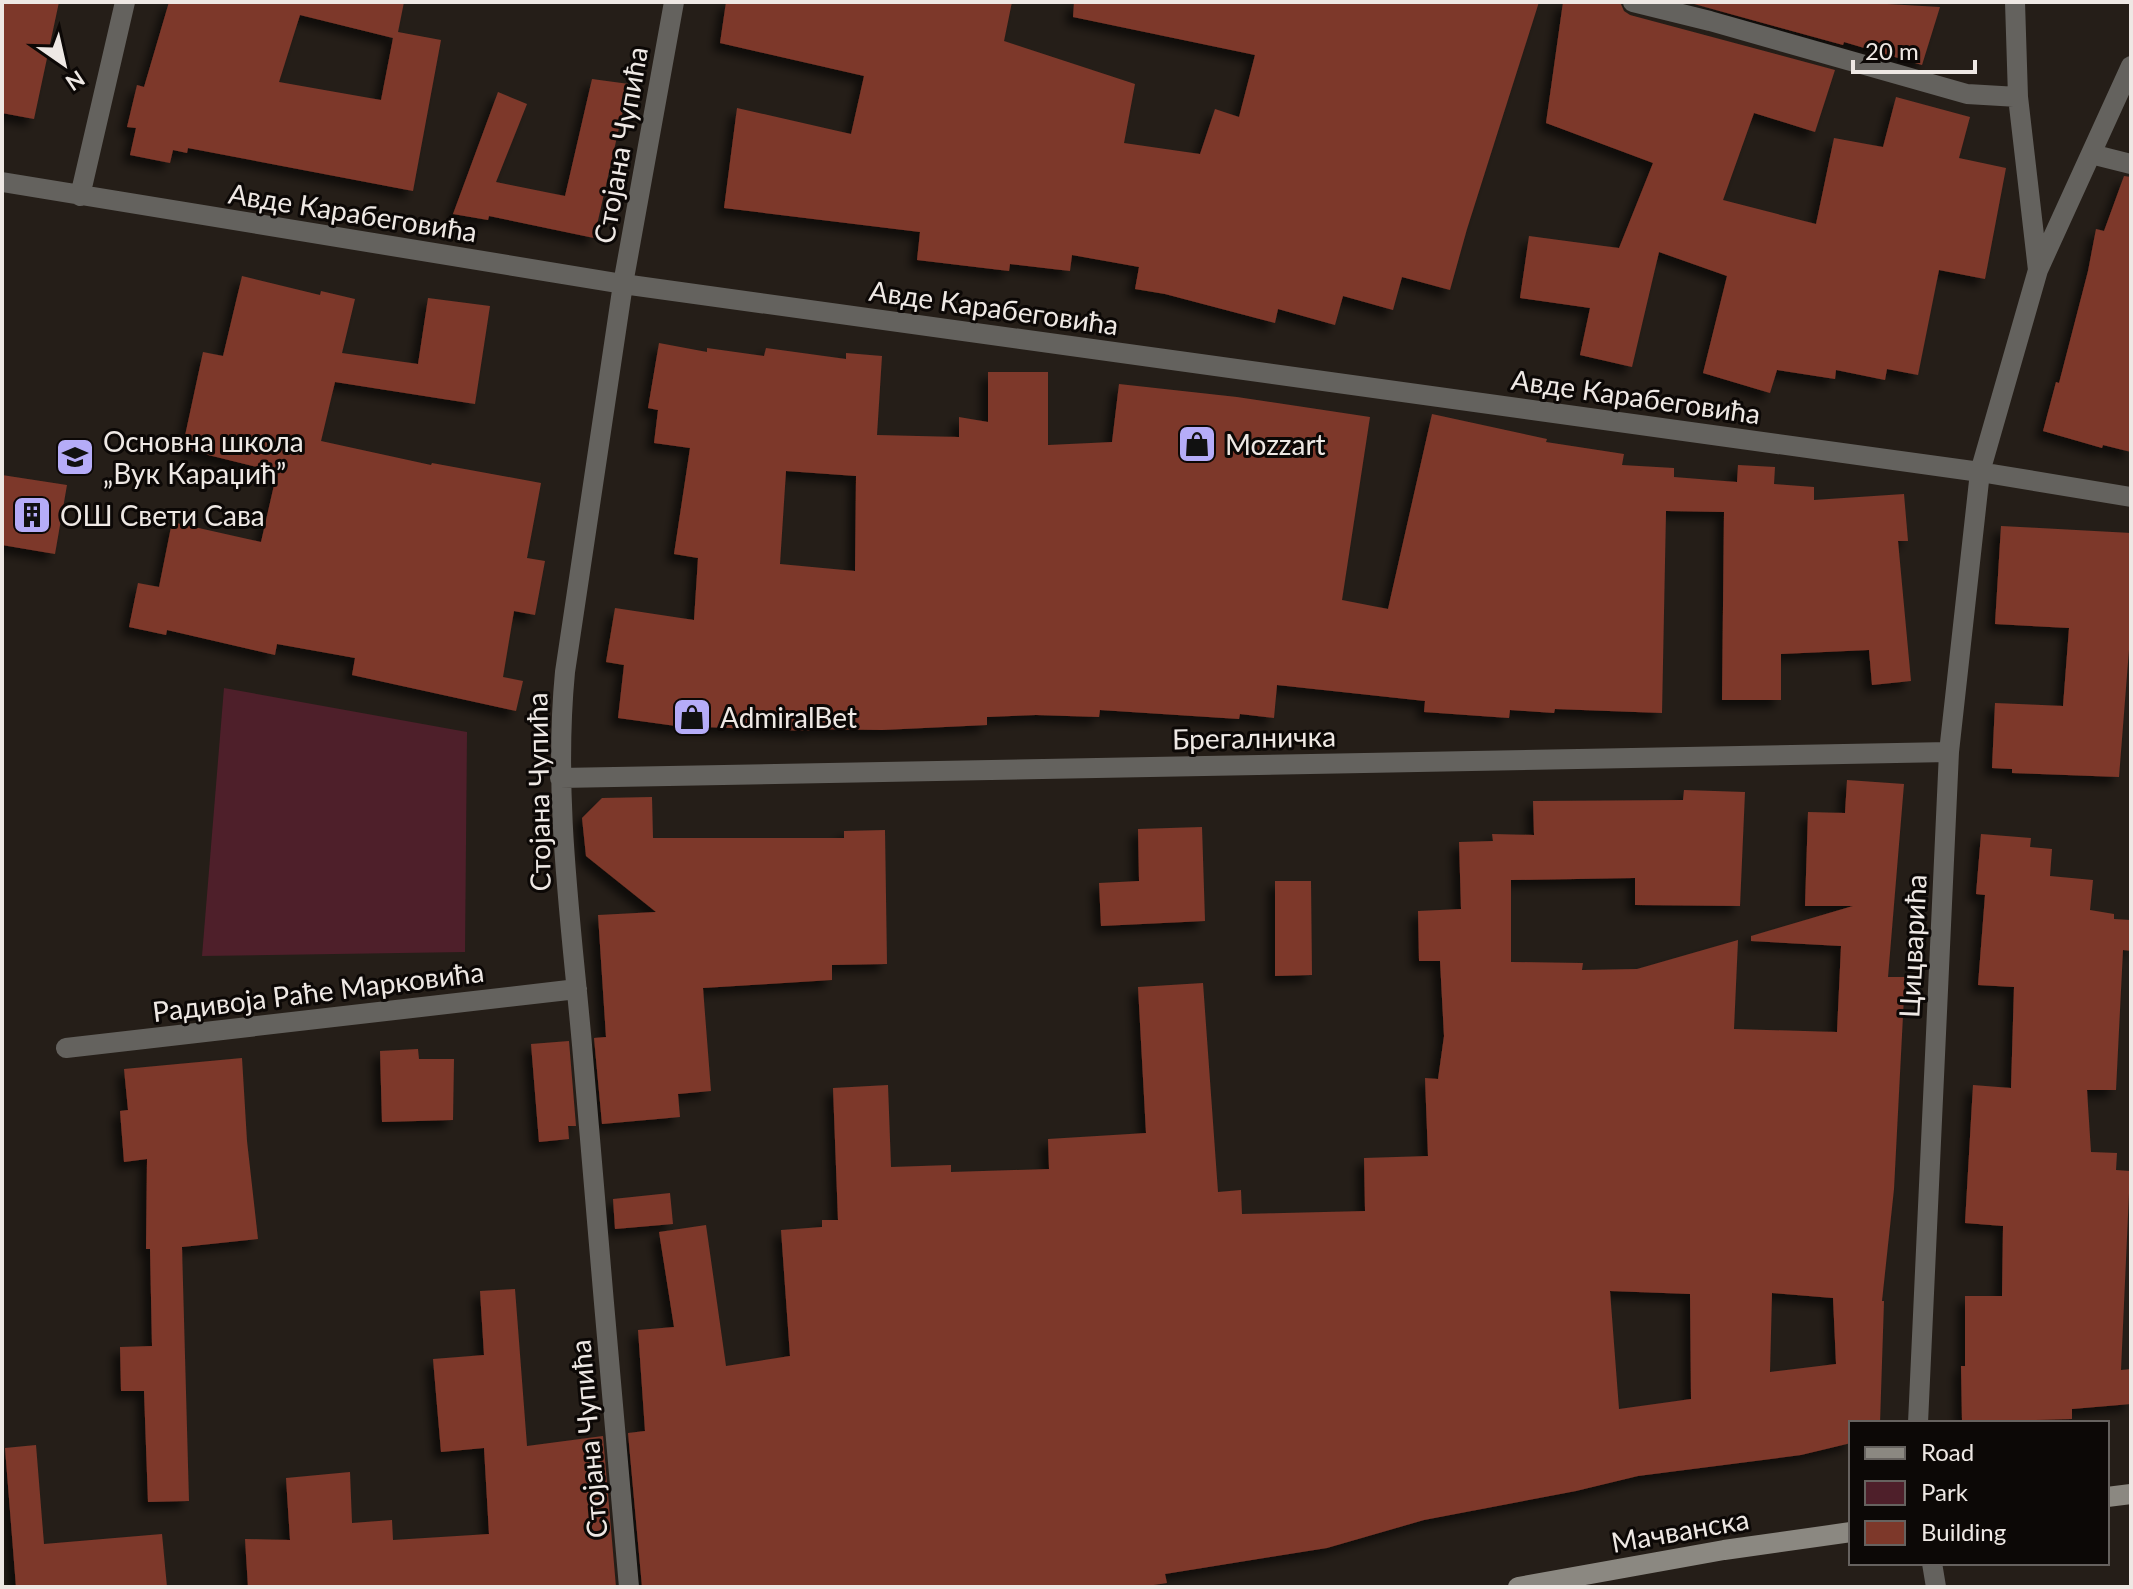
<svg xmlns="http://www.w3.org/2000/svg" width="2133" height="1589" font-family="Lato,sans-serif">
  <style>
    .green { fill: #4e1f2a }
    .building { fill: #7d382a; fill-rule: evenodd; filter: url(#shadow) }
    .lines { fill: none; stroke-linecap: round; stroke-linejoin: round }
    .street { stroke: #64625e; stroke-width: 20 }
    .secondary { stroke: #8b8881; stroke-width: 20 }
    .labels { text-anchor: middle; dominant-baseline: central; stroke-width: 6; stroke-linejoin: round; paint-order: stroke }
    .street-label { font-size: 28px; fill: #eee8e4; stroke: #0c0806 }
    .poi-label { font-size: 28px; fill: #eee8e4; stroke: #0c0806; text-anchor: start }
  </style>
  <defs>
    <filter id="shadow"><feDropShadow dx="-7" dy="7" stdDeviation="4" flood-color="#0009"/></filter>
  </defs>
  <rect width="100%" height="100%" fill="#251e18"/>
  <path class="green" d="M224,688L467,732L465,952L202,956Z"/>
  <path class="building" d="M2,2H59L34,119L2,113Z
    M169,2H404L398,32L441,40L413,191L188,148L187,153L173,150L170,163L130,155L136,128L127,127L137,85L144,87ZM300,15L393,38L381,100L279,82Z
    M726,2H1012L1004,41L1135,84L1124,143L1200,154L1215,109L1239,117L1255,55L1073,17L1074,2H1539L1467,229L1450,290L1402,277L1393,310L1343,296L1335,325L1278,309L1275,323L1165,294L1135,289L1139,267L1072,255L1070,271L1010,264L1009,271L917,260L920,232L724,208L737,108L851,134L864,76L720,43Z
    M1563,2H1620L1624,11L1630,15L1835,70L1815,132L1754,113L1723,200L1816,224L1834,138L1883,147L1896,97L1970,117L1959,158L2006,168L1985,279L1939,270L1918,375L1887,369L1885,380L1836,370L1835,379L1777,370L1770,393L1703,373L1727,276L1659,252L1632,367L1580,355L1590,308L1520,298L1529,236L1619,248L1653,163L1546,123Z
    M1687,2H1888L1887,4L1940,7L1922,65L1844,42L1843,45Z
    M592,79L629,84L594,238L489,216L488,220L453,214L498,92L527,104L496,182L565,196Z
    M2124,176L2131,177V452L2103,445L2102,448L2043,431L2056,382L2059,383L2088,271L2096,229L2104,231Z
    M242,276L320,295L321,291L355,299L342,353L418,364L428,298L490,306L475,404L335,382L321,441L431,465L432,463L541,483L527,558L545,561L535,615L514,611L503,677L523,681L516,711L352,675L355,658L277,644L275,655L167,630L166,635L129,627L138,583L159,587L172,522L261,542L277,472L188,450V446L183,445L203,352L223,356Z
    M659,343L707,352V348L764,356L766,348L846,359V353L882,356L877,435L959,437V417L988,422V372H1048V445L1112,442L1119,384L1237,397L1370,417L1342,600L1388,609L1432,414L1547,439L1546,442L1624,454L1622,465L1674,468V477L1737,482L1738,465L1775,467L1774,484L1814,487V500L1904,494L1908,541H1898L1911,681L1872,685L1869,650L1781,654V700H1722L1724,512L1666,511L1662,713L1555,709L1554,713L1510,710L1509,718L1424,712L1425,701L1277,685L1274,718L1240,714L1239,719L1100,710L1099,717L1036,715L987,717V725L882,730L811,729V731L676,726L618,718L624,665L606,662L615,608L694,620L698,558L674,554L690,448L654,443L658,410L648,408ZM786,471L856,476L855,571L780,564Z
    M2,475L67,485L55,554L2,545Z
    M2001,526L2131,533V624L2119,777L2012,773V769L1992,768L1995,703L2063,706L2069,628L1995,624Z
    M1847,780L1904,784L1888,977H1905L1894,1189L1882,1301H1884L1880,1423H1851V1443L1801,1455L1638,1476L1576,1491L1424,1520L1327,1548L1165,1574L1167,1583L1140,1587H642L628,1433L645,1431L638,1330L674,1327L659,1232L706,1225L726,1366L790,1356L781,1230L822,1227V1220H838L833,1088L888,1085L891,1167L951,1165V1172L1049,1169L1048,1139L1146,1133L1138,987L1203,983L1218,1192L1241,1190L1242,1214L1365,1211L1364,1158L1428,1156L1425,1078L1438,1079L1444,1036L1440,961H1419L1418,911L1461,909L1459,842L1493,841L1492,834L1534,835L1533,801L1683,800L1684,790L1745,792L1740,906L1635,905V878L1511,880V962L1583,963L1582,970L1637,969L1738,940L1734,1029L1837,1032L1841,946L1751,941V936L1853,906H1805L1808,812L1845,813ZM1610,1291L1690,1294L1691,1399L1619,1409ZM1772,1293L1833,1298L1836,1364L1770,1372Z
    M652,797L653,838H844V831L885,830L887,964L832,965V980L703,988L711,1091L678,1094L680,1117L602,1124L594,1038L606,1037L598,915L656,912L586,856L582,818L602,798Z
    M1202,827L1205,921L1101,926L1099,883L1139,881L1138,829Z
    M1981,834L2031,838L2030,847L2052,849L2050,876L2093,880L2090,910L2114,914V919L2131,920V951L2123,950L2116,1090H2087L2091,1152L2117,1153L2116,1170L2130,1171L2121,1370L2131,1369V1404L2072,1409V1419L1962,1422L1961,1366H1965V1296H2002L2003,1226L1965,1223L1973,1085L2011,1088L2014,987L1978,985L1985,895L1976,894Z
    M1275,881H1311L1312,975L1275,976Z
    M569,1041L576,1126H568L569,1139L539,1142L531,1044Z
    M418,1049L419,1059H454L453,1120L382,1122L380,1051Z
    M242,1058L247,1141L258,1239L182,1247L189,1501L148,1502L144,1391H121L120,1347L152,1346L150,1249H146L147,1159L124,1162L120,1111L128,1110L124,1069Z
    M670,1193L673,1224L615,1229L613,1199Z
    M515,1289L527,1446L603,1436L616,1587H248L245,1539L290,1540L286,1478L350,1472L352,1523L392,1520L393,1540L489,1534L484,1448L441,1452L433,1359L484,1355L480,1291Z
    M36,1445L44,1544L162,1534L167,1587H16L5,1448Z"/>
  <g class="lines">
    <path class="street" d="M1633,2L1710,21L1967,94L2018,97
      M2091,154L2131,164
      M2,182L623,284L1980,472L2131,497
      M80,196L125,2
      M2038,270L2131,66
      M560,778L1949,752
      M66,1048L577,989
      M1918,1423L1949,752L1980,472L2038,270L2018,97L2015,2
      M1932,1563L1936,1587
      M629,1587C613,1406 597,1226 582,1045C571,921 553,797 565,672L623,284L674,2"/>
    <path class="secondary" d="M2107,1497L2131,1494
      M1518,1587L1724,1550L1851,1532"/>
  </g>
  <defs>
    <symbol id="shop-square" viewBox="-11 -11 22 22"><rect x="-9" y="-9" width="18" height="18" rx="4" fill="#b5acf8" stroke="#0c0806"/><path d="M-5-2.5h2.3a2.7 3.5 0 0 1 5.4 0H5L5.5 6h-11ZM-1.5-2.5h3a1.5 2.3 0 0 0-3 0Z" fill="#111"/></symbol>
    <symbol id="school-square" viewBox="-11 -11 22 22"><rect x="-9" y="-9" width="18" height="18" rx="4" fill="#b5acf8" stroke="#0c0806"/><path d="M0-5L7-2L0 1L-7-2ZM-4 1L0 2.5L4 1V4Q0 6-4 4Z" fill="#111"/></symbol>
    <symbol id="building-square" viewBox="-11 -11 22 22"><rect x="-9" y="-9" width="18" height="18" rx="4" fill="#b5acf8" stroke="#0c0806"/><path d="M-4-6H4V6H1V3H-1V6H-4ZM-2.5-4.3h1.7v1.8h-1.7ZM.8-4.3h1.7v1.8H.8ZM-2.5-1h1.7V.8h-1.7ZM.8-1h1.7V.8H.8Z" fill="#111"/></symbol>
  </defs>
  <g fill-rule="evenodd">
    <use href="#shop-square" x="1175" y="422" width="44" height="44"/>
    <use href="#school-square" x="53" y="435" width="44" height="44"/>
    <use href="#building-square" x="10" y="493" width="44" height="44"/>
    <use href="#shop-square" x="670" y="695" width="44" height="44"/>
  </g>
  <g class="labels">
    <g class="street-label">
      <text transform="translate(620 145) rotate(-80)">Стојана Чупића</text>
      <text transform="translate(353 212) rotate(9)">Авде Карабеговића</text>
      <text transform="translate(994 307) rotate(8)">Авде Карабеговића</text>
      <text transform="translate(1636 396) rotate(8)">Авде Карабеговића</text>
      <text transform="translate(1254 737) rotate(-1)">Брегалничка</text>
      <text transform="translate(538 792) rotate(-91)">Стојана Чупића</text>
      <text transform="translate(1912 946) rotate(-87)">Цицварића</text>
      <text transform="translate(318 991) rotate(-7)">Радивоја Раће Марковића</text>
      <text transform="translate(588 1439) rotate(-95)">Стојана Чупића</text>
      <text transform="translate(1680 1530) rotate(-10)">Мачванска</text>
    </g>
    <g class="poi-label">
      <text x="103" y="441">Основна школа<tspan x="103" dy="32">„Вук Караџић”</tspan></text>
      <text x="1225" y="444">Mozzart</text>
      <text x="60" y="515">ОШ Свети Сава</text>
      <text x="720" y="717">AdmiralBet</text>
    </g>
  </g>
  <rect width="2133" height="1589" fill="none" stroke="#eee8e4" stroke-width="8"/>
  <rect x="1849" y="1421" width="260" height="144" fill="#0c0806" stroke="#66625f" stroke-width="2"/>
  <rect x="1865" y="1447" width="40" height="12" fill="#8b8881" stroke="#66625f" stroke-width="2"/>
  <text x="1921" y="1461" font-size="24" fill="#eee8e4">Road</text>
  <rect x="1865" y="1481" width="40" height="24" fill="#4e1f2a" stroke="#66625f" stroke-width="2"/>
  <text x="1921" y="1501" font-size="24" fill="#eee8e4">Park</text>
  <rect x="1865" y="1521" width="40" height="24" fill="#7d382a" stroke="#66625f" stroke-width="2"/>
  <text x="1921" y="1541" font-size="24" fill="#eee8e4">Building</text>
  <g transform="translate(64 64) rotate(146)" stroke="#0c0806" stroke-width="6" paint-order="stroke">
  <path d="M0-6L14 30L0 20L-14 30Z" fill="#eee8e4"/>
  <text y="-12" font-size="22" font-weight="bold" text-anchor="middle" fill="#eee8e4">N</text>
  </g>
  <path d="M1853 60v12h122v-12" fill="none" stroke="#eee8e4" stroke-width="4"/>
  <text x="1865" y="60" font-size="24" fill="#eee8e4" stroke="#0c0806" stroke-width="6" paint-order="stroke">20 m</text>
</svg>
